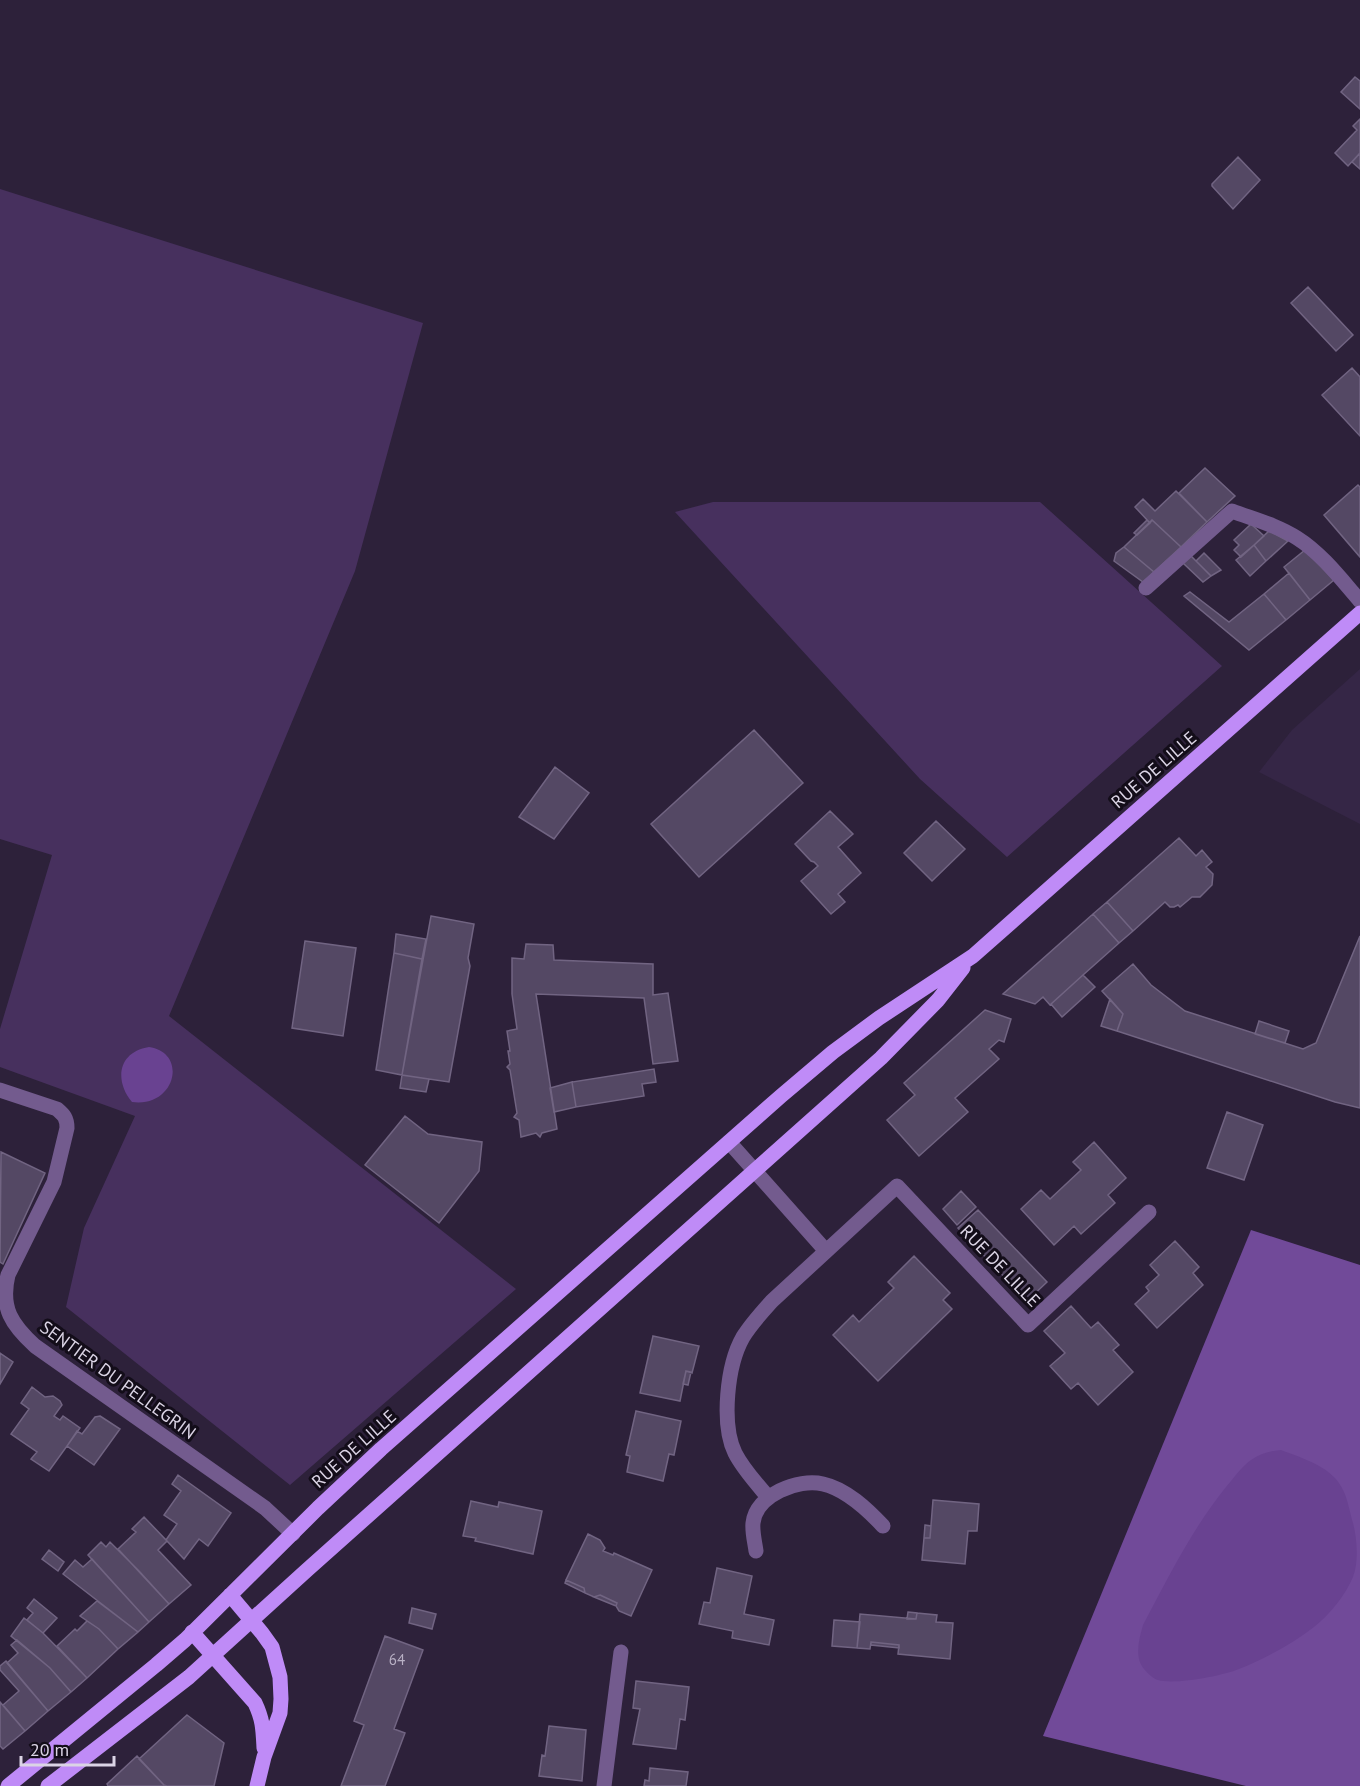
<svg xmlns="http://www.w3.org/2000/svg" width="1360" height="1786" font-family="'PT Sans',sans-serif">
	<style>
		.built { fill: #352646 }
		.green { fill: #47305e }
		.forest { fill: #714a99 }
		.water { fill: #694291 }
		.building { fill: #544864; stroke: #716482; stroke-width: 1.5 }
		.lines { fill: none; stroke-linecap: round; stroke-linejoin: round }
		.minor { stroke: #735b8e; stroke-width: 15 }
		.major { stroke: #bf8bf7; stroke-width: 15 }
		.labels { text-anchor: middle; stroke-width: 6; stroke-linejoin: round; paint-order: stroke }
		.number-label { font-size: 15px; fill: #b9b1c5 }
		.street-label { font-size: 18px; fill: #dbd4e5; stroke: #130d19 }
	</style>
	<rect width="100%" height="100%" fill="#2d213a"/>
	<path class="built" d="M1360,669V824L1259,772L1292,730Z"/>
	<path class="green" d="M0,189L423,323L355,571L169,1016L516,1289L290,1485L66,1307L84,1228L135,1116L0,1067V1029L52,855L0,839Z
		M713,502H1040L1222,666L1007,857L920,779L675,512Z"/>
	<path class="forest" d="M1251,1230L1360,1265V1786H1246L1043,1736Z"/>
	<path class="water" d="M149,1047C189,1053 175,1108 132,1102C114,1080 118,1052 149,1047Z
		M1281,1450C1304,1459 1334,1467 1344,1492C1348,1501 1350,1513 1353,1523C1357,1538 1359,1562 1353,1577C1345,1596 1330,1614 1314,1627C1292,1644 1264,1659 1239,1669C1222,1676 1174,1685 1158,1680C1154,1679 1147,1673 1144,1669C1134,1657 1139,1639 1143,1625C1168,1578 1192,1529 1226,1487C1234,1478 1241,1467 1251,1460C1261,1453 1270,1451 1281,1450Z"/>
	<path class="building" d="M1355,77L1360,81V109L1341,92Z
		M1360,119V153L1348,166L1335,153L1357,130L1353,126Z
		M1360,153V169L1352,162Z
		M1238,157L1260,180L1233,209L1212,186V184Z
		M1308,287L1353,335L1336,351L1291,303Z
		M1352,368L1360,377V436L1322,395Z
		M1205,468L1235,496L1207,522L1179,493Z
		M1358,485L1360,487V557L1324,515Z
		M1176,491L1207,522L1181,547L1152,520L1150,523L1135,507L1143,499L1155,511Z
		M1147,520L1150,523L1137,535L1134,533Z
		M1152,520L1181,547L1154,572L1124,547Z
		M1251,524L1264,536L1241,557L1234,550L1239,545L1234,540Z
		M1269,531L1288,541L1266,561L1254,545Z
		M1254,545L1266,561L1250,576L1236,560Z
		M1124,547L1154,572L1143,582L1114,561L1116,553Z
		M1305,550L1334,580L1310,600L1284,567Z
		M1204,553L1221,570L1211,576L1196,561Z
		M1191,556L1211,576L1203,582L1183,563Z
		M1289,573L1310,600L1286,620L1264,594Z
		M1190,592L1229,622L1264,594L1286,620L1249,650L1184,596Z
		M754,730L803,783L699,877L651,824Z
		M555,767L589,793L554,839L519,817Z
		M830,811L853,834L838,847L861,873L838,894L845,902L831,914L801,881L818,866L814,862L811,861L795,844Z
		M936,821L965,849L932,881L904,853Z
		M1179,838L1196,856L1202,850L1212,862L1206,867L1213,874L1212,885L1200,897H1192L1180,907L1178,905L1174,907H1170L1165,902L1133,931L1107,902Z
		M1107,902L1133,931L1119,943L1093,914Z
		M1093,914L1119,943L1083,975L1050,1005L1043,997L1035,1004L1003,994Z
		M431,916L474,924L468,958L470,966L449,1082L402,1075Z
		M396,934L426,939L422,959L394,953Z
		M1360,936V1108L1335,1102L1117,1031L1123,1014L1102,991L1133,964L1151,985L1185,1011L1303,1049L1316,1043Z
		M305,941L356,948L343,1036L292,1028Z
		M526,944L553,945L554,960L653,964V995L668,993L678,1061L653,1064L644,998L536,994L557,1129L542,1133L540,1137L536,1133L521,1137L519,1120L514,1117L517,1113L510,1070L507,1067L510,1064L508,1051H510L507,1031L517,1029L512,994V958L524,959Z
		M394,953L422,959L402,1075L376,1070Z
		M1083,975L1095,987L1062,1017L1051,1004Z
		M1110,999L1123,1014L1117,1031L1101,1026Z
		M985,1010L1011,1019L1004,1042L999,1040L989,1049L999,1059L955,1098L968,1112L919,1156L887,1120L915,1095L904,1083Z
		M1259,1021L1289,1031L1285,1043L1255,1034Z
		M654,1069L656,1082L642,1084L644,1096L576,1107L572,1082Z
		M402,1075L429,1079L426,1092L400,1088Z
		M572,1082L576,1107L554,1112L550,1088Z
		M1227,1112L1263,1125L1244,1180L1207,1168Z
		M405,1116L428,1134L482,1142L479,1171L439,1223L365,1165Z
		M1094,1142L1126,1178L1108,1195L1115,1203L1081,1234L1074,1226L1054,1245L1021,1209L1041,1190L1050,1199L1081,1170L1073,1162Z
		M1,1152L45,1173L3,1264L0,1262Z
		M961,1191L976,1207L957,1225L943,1209Z
		M978,1210L1047,1282L1027,1301L958,1228Z
		M1175,1241L1199,1267L1193,1273L1203,1285L1157,1328L1135,1304L1149,1291L1146,1287L1159,1275L1150,1265Z
		M914,1256L950,1293L943,1300L952,1309L878,1381L833,1335L853,1315L859,1322L894,1288L888,1282Z
		M1071,1306L1091,1328L1098,1322L1119,1345L1113,1350L1133,1372L1098,1405L1078,1383L1071,1389L1050,1366L1065,1353L1044,1331Z
		M653,1336L699,1346L692,1373L686,1371L680,1401L640,1393Z
		M0,1353L13,1362L0,1384Z
		M686,1371L691,1372L688,1385L683,1384Z
		M32,1387L45,1397L53,1396L60,1401L62,1405L54,1416L60,1420L63,1416L80,1428L49,1471L31,1459L37,1452L11,1434L29,1409L21,1403Z
		M636,1411L681,1421L674,1455L669,1454L663,1481L627,1472L630,1456L626,1455Z
		M100,1416L120,1429L94,1465L67,1446L77,1431L82,1434L95,1417Z
		M178,1475L231,1513L208,1546L199,1539L184,1559L166,1540L177,1524L164,1515L181,1491L172,1484Z
		M933,1500L979,1504L977,1531H968L965,1564L922,1560L924,1538H930Z
		M471,1501L498,1507L499,1502L542,1511L533,1554L475,1541L476,1538L463,1536Z
		M144,1517L167,1541L158,1550L191,1585L169,1604L118,1549L136,1532L132,1529Z
		M925,1525L931,1526L930,1538H924Z
		M588,1534L600,1540L605,1548L603,1551L613,1555L614,1553L652,1570L631,1616L619,1611L616,1606L617,1603L600,1595L594,1597L585,1593L584,1588L566,1580Z
		M101,1542L106,1547L110,1542L139,1571L169,1604L149,1622L88,1555Z
		M49,1550L64,1562L58,1571L42,1559Z
		M92,1559L149,1622L138,1632L63,1574L75,1560L83,1567Z
		M717,1568L752,1576L744,1614L774,1620L769,1645L732,1638L733,1631L699,1624L704,1602L710,1603Z
		M566,1580L584,1588L585,1593L565,1583Z
		M600,1595L617,1603L616,1606L594,1597Z
		M34,1599L57,1618L43,1633L27,1620L33,1613L27,1608Z
		M97,1601L138,1632L118,1649L99,1629L80,1616Z
		M412,1608L436,1614L432,1629L409,1623Z
		M908,1612L917,1613L916,1619H907Z
		M917,1613L937,1615L936,1622L953,1623L950,1659L898,1654L899,1645L871,1642L870,1649L857,1648L860,1614L916,1619Z
		M24,1618L43,1633L87,1678L71,1692L50,1668L11,1636Z
		M834,1620L860,1622L857,1648L832,1646Z
		M87,1621L99,1629L118,1649L87,1678L57,1646L75,1629L77,1631Z
		M385,1636L423,1650L394,1729L405,1733L385,1786H341L364,1725L354,1721Z
		M17,1640L50,1668L71,1692L48,1711L7,1663L18,1653L11,1645Z
		M871,1642L899,1645V1648L871,1645Z
		M6,1661L48,1711L25,1731L3,1705L19,1691L0,1670V1666Z
		M636,1681L689,1687L685,1720L680,1719L676,1749L633,1744L640,1709L633,1708Z
		M0,1702L25,1731L3,1749L0,1746Z
		M187,1715L224,1743L214,1786H167L164,1785L139,1759Z
		M549,1726L586,1730L582,1781L539,1776L542,1755L545,1756Z
		M137,1756L164,1785L167,1786H108L107,1784Z
		M650,1768L688,1772L686,1786H644L645,1780L649,1781Z"/>
	<g class="lines">
		<path class="minor" d="M1146,588L1232,511C1253,519 1277,525 1297,538C1321,553 1341,579 1360,601
			M0,1090L57,1109C64,1115 67,1118 67,1128L54,1182L8,1275C0,1308 12,1325 35,1346L265,1508L293,1534
			M729,1142L826,1251
			M768,1497C757,1484 743,1469 735,1453C721,1424 727,1365 743,1337C751,1324 762,1312 772,1301L897,1186L1028,1325L1149,1212
			M756,1551C755,1543 752,1532 753,1523C756,1495 798,1478 823,1484C846,1489 867,1509 883,1526
			M604,1786L621,1652"/>
		<path class="major" d="M230,1595L262,1633L272,1647L280,1677L281,1699L280,1713L264,1757L257,1786
			M192,1632L255,1703C263,1720 263,1729 264,1748
			M8,1786L156,1665L185,1640L318,1508L381,1449L781,1096L833,1052L879,1018L973,956L1360,613
			M48,1786L189,1677L307,1570L881,1058L938,1000L963,968"/>
	</g>
	<g class="labels">
		<g class="number-label">
			<text x="397" y="1665">64</text>
		</g>
		<g class="street-label">
			<text transform="translate(1154 770) rotate(-41)" y="6">RUE DE LILLE</text>
			<text transform="translate(1000 1266) rotate(46)" y="6">RUE DE LILLE</text>
			<text transform="translate(118 1380) rotate(36)" y="6">SENTIER DU PELLEGRIN</text>
			<text transform="translate(354 1449) rotate(-42)" y="6">RUE DE LILLE</text>
		</g>
	</g>
	<path d="M21 1756v9h93v-9" fill="none" stroke="#dbd4e5" stroke-width="3"/>
	<text x="30" y="1756" font-size="18" fill="#dbd4e5" stroke="#130d19" stroke-width="4.5" paint-order="stroke">20 m</text>
</svg>
